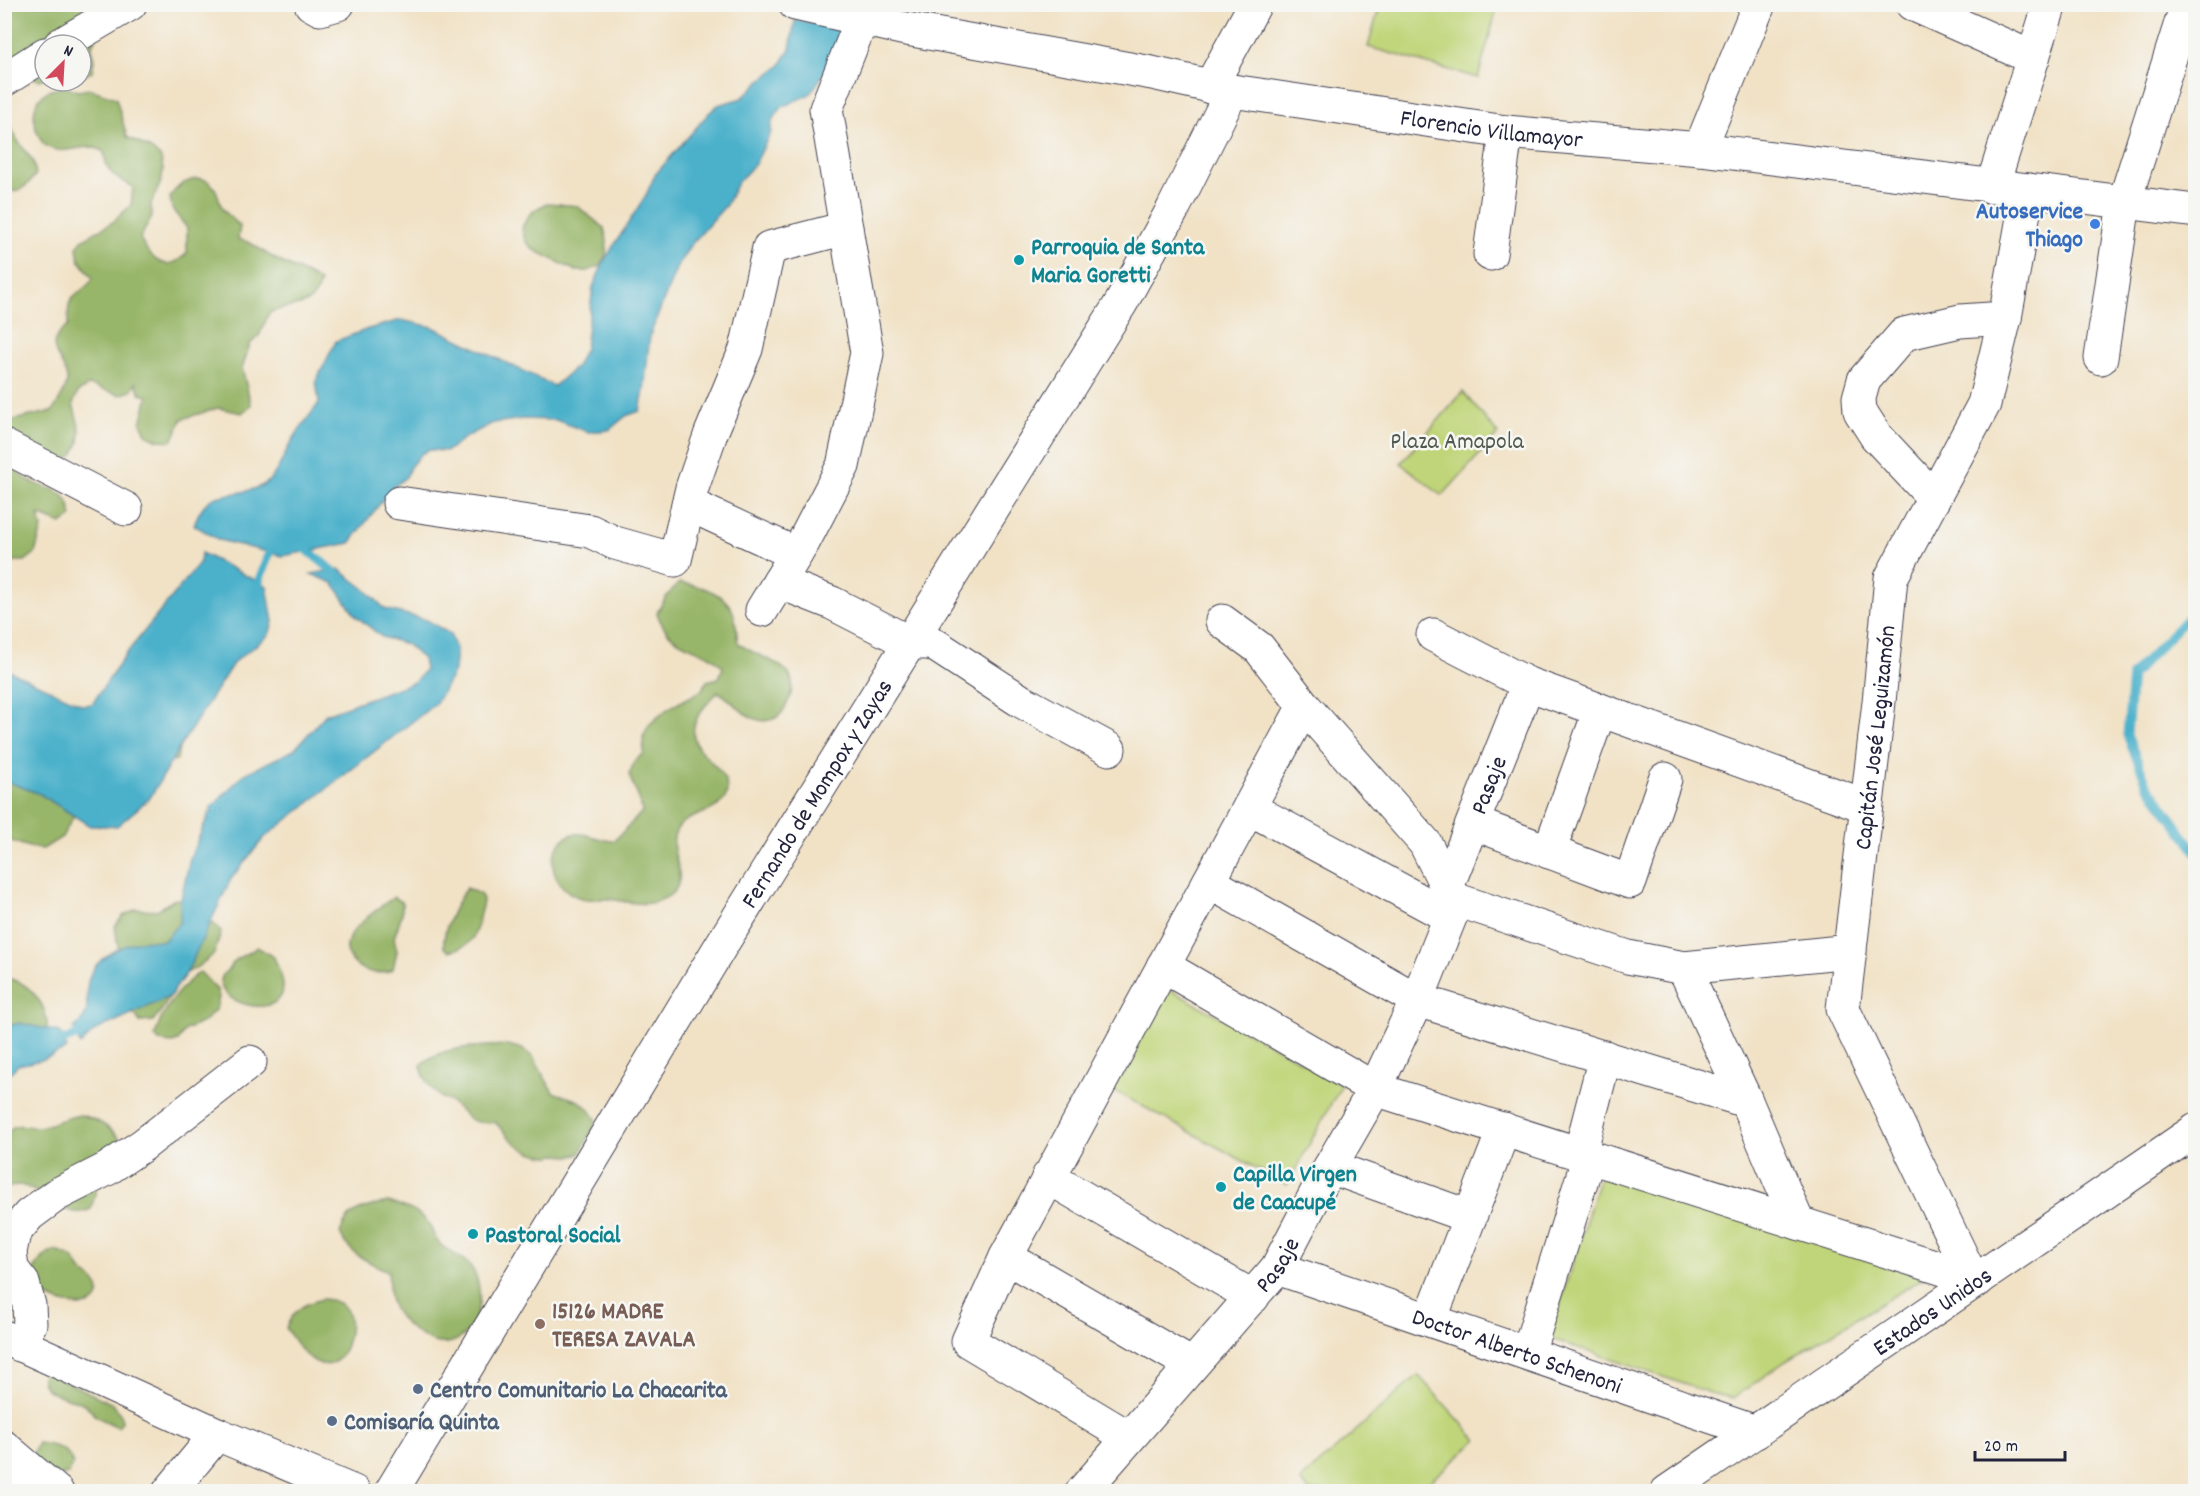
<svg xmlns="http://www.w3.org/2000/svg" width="2200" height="1496" font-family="Dekko,sans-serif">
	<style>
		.green { fill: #c0d579; stroke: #717c5a; stroke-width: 1.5 }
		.forest { fill: #98b669; stroke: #5d6c52; stroke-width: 1.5 }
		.water { fill: #4cb1cb; stroke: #376a83; stroke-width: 1.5 }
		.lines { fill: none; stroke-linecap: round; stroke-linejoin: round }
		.stream { stroke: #4cb1cb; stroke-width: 9 }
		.minor-casing { stroke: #413f50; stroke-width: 35 }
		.major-casing { stroke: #413f50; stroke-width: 35 }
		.minor { stroke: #fff; stroke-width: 33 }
		.major { stroke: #fff; stroke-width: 33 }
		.shop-dot { fill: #3f7fe0; stroke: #f6f6f2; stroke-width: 2 }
		.culture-dot { fill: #0f9aa8; stroke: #f6f6f2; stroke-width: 2 }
		.education-dot { fill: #8d6e63; stroke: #f6f6f2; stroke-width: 2 }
		.service-dot { fill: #5c6f8a; stroke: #f6f6f2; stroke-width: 2 }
		.labels { text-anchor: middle; stroke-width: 5; stroke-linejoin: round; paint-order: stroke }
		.street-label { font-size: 24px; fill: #22223b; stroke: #f6f6f2 }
		.shop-label { font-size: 24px; font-weight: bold; fill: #366cbe; stroke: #f6f6f2; text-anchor: end }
		.culture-label { font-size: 24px; font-weight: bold; fill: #0d838f; stroke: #f6f6f2; text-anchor: start }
		.park-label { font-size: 24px; fill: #51584e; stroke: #f6f6f2 }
		.education-label { font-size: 24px; font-weight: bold; fill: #785e54; stroke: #f6f6f2; text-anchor: start }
		.service-label { font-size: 24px; font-weight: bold; fill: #4e5e75; stroke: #f6f6f2; text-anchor: start }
	</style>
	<rect width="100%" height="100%" fill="#f6f6f2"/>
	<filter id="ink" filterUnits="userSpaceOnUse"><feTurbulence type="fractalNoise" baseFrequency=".0167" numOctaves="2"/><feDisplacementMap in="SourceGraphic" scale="12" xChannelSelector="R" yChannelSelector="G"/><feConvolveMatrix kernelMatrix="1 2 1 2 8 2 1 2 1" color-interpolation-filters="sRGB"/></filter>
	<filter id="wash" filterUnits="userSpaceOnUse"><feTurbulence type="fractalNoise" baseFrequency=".008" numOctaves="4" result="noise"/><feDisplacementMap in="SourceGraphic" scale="24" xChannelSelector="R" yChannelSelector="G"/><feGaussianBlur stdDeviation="1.35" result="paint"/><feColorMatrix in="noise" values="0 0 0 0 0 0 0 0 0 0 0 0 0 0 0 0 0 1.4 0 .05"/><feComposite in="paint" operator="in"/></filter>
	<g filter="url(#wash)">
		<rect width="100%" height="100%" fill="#f1e2c6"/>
		<path class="green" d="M1380,5H1498L1478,78L1368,47Z
			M1463,392L1498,434L1442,496L1401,463Z
			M1165,987L1342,1084L1287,1185L1109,1088Z
			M1603,1167L1925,1277L1786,1361L1733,1398L1710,1393L1549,1338Z
			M1418,1375L1477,1440L1419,1491H1310L1300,1481Z"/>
		<path class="forest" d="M5,5H94C107,22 99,30 91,48L94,60L92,72L81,77V45H45V78L39,80L27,76L5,78Z
			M65,87L78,91L90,89L116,98L127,137L151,149L161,158L163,170L161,182L151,204L152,217L140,238C151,260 166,275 187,253V228L172,209L170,197C178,183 201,170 214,187C219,194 219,203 223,209C227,215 235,221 240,226L238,239C253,242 260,250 272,257C288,267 305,271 320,282C313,313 292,302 269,313L259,336L250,344L242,368L251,405L242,413L218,408L182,419L172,441L158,440L146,434L141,423L148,396L140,394L136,382L131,391L120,395L89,385L78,392L73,404L80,430L79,443L73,455L62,463L5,457L4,422L53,411C58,401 66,392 67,381C68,361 37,347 68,326C69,320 67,308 70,302C76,292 86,291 93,278L79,260L77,247L82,240L113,222L131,205L133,187C115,177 106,174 104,152C100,150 95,147 91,147C75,147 60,156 45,145C41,142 38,134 36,129C30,103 39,90 65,87Z
			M4,113L18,141L33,161L36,174C27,187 20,192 5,192Z
			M549,203L577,206L604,228L607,241L606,254L600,266L588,271H576L532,249L525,240L522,228C528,214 534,208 549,203Z
			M5,462C13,467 20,475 28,480C50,493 67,484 72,517L61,524L39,515L42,528L35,553L25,561H11L5,566Z
			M680,583C697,585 719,591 729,605C737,615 736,631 738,643C767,664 812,665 783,711C778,719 768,722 759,720C741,716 733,699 718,692C702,708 683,728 700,750C706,757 713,763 719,770C724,778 727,781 727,791C725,815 686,811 676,831C665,851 693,878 670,895C651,909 630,902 609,899C601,898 593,900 586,899C564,896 547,874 555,852C559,843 564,836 574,834C586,832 600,841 614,841L642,812C641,798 633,787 629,774L635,761L644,753L643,737L649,725L667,709L701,691L707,681L719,678L723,667C700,642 670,652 657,613C663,600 669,591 680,583Z
			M5,738L180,743L177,760L124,773L75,814L62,837L43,849L29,847L5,839Z
			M466,888L480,894L483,899C483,906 480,911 479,918C475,939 470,947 449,951L444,947C442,929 456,904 466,888Z
			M394,897L402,902V914L394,938L397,951L393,969C373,981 338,963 349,938C354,926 382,905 394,897Z
			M175,899C191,900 211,919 221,932L214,954L199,966L183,975L158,1016L153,1021L140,1022L136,1016L109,997L119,952L115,926L123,916L136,909L157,910Z
			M257,947L274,957C277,966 284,978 283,988C282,1021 212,1004 222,977C225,970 223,975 228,970C231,966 233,962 237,959C243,954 251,953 257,947Z
			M200,972L217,990L219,997L216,1009L203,1022L185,1030L178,1041L172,1043L159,1041L155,1036C162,1010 179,987 200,972Z
			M4,978C29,980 49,1006 47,1030L4,1062Z
			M508,1045L522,1049L533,1057L553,1092L579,1101L590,1110L597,1121L580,1154C571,1157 567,1156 557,1155C550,1155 554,1157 547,1156C524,1155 508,1137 495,1122C470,1125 469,1118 453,1104C450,1100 444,1100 441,1097C430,1089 423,1078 421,1065C441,1045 481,1047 508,1045Z
			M81,1115C98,1120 116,1129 124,1146L98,1183L91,1209C64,1223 40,1187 19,1185C15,1185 8,1188 5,1189C5,1174 0,1132 15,1126C23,1124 32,1128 39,1127C53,1124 66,1117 81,1115Z
			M388,1202C402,1206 419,1211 428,1223C433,1229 433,1237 439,1243C446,1252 462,1255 471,1267C490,1293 476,1348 438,1343C429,1342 422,1336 414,1331C406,1325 397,1316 393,1307C387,1296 390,1283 388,1271C368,1262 349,1254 340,1234C347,1208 366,1208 388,1202Z
			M56,1251C75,1258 70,1254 81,1270C86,1276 94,1279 98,1287C99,1290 99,1292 98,1296C91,1317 50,1299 38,1293L31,1276C36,1265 44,1253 56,1251Z
			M323,1299C331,1300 338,1301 344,1307C356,1319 347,1359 331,1364C311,1369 294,1341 286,1328C293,1310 304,1303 323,1299Z
			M44,1371L113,1404L121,1415L122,1422L118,1427C111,1423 103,1421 96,1416C91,1412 88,1406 82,1403C68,1396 34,1395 44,1371Z
			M38,1443C53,1445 67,1447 73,1463L68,1474L61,1476L28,1462Z"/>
		<path class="water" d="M795,20L854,30L810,94L782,107L772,121L771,132L755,164L737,183L726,205L689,247L676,269L650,335L644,391L640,411L626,416L609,430L588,432L556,420L523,419L493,423L466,437L447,451L428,450L421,454L410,467L406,477L391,489L350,543L283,556L219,540L194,525C207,484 230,501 261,486C277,479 283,455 292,441C300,428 310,415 319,403L316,381L336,341L368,329L401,320L433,327L554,386L576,367L585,348L593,287L604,261L646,195L655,175L708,114L718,105L742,98L762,79L780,66L790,49Z
			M201,553L267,586L273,622L269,635L234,662L179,748L150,798L117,826H90L40,794L5,781V669L83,705L92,704L126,654L200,562Z
			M339,569L365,589L385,609L427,620L450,634L456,649L454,671L436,703L264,838L231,879L187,972L169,997L96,1030L80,1045L74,1028C95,1011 83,1004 88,982C92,960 119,946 140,941C148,940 157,941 164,941L180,922V903L190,858L212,807L244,774L294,750L326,714L414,682L425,670L423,659L406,644L382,637L356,616L333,583L311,574Z
			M19,1023L60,1032L67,1049L42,1060L18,1065L5,1078V1027Z"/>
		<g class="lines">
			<path class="stream" d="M300,544L340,577
				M255,592L273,543
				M2196,609L2132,675L2127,735L2147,784L2196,852
				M55,1044L80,1034L84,1028"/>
		</g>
	</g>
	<g filter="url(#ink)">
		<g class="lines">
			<defs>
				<g id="minor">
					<path d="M311,4L320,9L338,4"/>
					<path id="s1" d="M795,4L901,28L1152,73L1232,91L1506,132L1700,149L2196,211"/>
					<path d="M1912,4L2033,58"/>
					<path d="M60,45L130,4"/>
					<path d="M4,80L45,54"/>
					<path d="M1210,87L1255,4"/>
					<path d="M1700,149L1759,4"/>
					<path d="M1992,187L2050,4"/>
					<path d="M1490,254L1506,132"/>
					<path d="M2101,358L2124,203L2187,4"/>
					<path d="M4,446L126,509"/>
					<path d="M1934,498L1876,436L1860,411L1859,398L1864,380L1904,334L1960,321L2005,318"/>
					<path d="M399,503L590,531L615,543L675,560L692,488L711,433L746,349L769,248L846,228"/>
					<path d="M688,504L796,554"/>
					<path d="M779,582L832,603L910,643H932L1021,701L1109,749"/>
					<path d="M762,610L804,541L843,466L867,353L826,109L862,19"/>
					<path d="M1222,621L1259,648L1304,706L1425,843L1447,887L1457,900L1628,957L1684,968L1850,951"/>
					<path d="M1433,635L1528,684L1866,806"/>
					<path d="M1249,808L1450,917"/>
					<path d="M1473,823L1630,882L1665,779"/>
					<path d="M1549,852L1600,710"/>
					<path d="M1209,882L1417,1000L1746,1101"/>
					<path id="s2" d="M1447,887L1528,684"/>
					<path d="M1163,966L1375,1089L1972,1278"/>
					<path d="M1684,968L1746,1101L1798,1223"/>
					<path d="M1580,1154L1605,1057"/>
					<path d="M1330,1167L1470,1217"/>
					<path d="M1048,1177L1253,1297"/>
					<path d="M1006,1257L1192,1365"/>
					<path id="s3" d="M1277,1268L1756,1432"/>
					<path id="s4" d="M1978,1280L1972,1278L1843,1009L1879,702L1891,578L1984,404L2005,318L2028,190"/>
					<path d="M1430,1320L1504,1129"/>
					<path d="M4,1337L217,1434L354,1492"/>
					<path d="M20,1345L30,1324L29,1305L23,1283L12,1269L10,1252L14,1233L29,1215L56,1195L107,1169L143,1145L250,1062"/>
					<path d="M1528,1353L1589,1156"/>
					<path d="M1128,1437L968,1341L1006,1257L1304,706"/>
					<path d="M4,1470L31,1492"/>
					<path d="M169,1492L217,1434"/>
					<path id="s5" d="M391,1492L722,944L1121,303L1173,209L1232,91"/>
					<path id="s6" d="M1082,1492L1277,1268L1330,1167L1375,1089L1417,1000L1457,900"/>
					<path id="s7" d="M1667,1492L2196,1130"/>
				</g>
				<path id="major" d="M4,1447L57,1492"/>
			</defs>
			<use href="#minor" class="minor-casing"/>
			<use href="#major" class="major-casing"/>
			<use href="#minor" class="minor"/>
			<use href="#major" class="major"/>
		</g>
	</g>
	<circle class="shop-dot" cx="2095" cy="224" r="6"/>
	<g class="culture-dot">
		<circle cx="1019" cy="260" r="6"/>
		<circle cx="1221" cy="1187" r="6"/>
		<circle cx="473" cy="1234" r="6"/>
	</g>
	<circle class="education-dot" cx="540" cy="1324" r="6"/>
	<g class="service-dot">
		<circle cx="418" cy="1389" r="6"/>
		<circle cx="332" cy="1421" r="6"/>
	</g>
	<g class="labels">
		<g class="street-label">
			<text dy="8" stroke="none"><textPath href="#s1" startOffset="708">Florencio Villamayor</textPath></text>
			<text dy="8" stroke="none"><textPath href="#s4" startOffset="578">Capitán José Leguizamón</textPath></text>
			<text dy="8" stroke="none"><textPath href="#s2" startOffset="110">Pasaje</textPath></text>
			<text dy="8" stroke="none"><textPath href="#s5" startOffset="818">Fernando de Mompox y Zayas</textPath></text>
			<text dy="8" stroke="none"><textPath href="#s6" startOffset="300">Pasaje</textPath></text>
			<text dy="8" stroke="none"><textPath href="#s7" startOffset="321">Estados Unidos</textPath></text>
			<text dy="8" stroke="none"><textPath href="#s3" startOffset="254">Doctor Alberto Schenoni</textPath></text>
		</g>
		<g class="shop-label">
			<text x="2083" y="218">Autoservice<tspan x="2083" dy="28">Thiago</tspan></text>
		</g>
		<g class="culture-label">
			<text x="1031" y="254">Parroquia de Santa<tspan x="1031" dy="28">Maria Goretti</tspan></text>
			<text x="1233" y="1181">Capilla Virgen<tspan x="1233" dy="28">de Caacupé</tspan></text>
			<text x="485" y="1242">Pastoral Social</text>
		</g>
		<g class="park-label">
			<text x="1457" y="448">Plaza Amapola</text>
		</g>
		<g class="education-label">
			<text x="552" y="1318">15126 MADRE<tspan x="552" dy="28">TERESA ZAVALA</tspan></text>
		</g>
		<g class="service-label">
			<text x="430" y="1397">Centro Comunitario La Chacarita</text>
			<text x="344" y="1429">Comisaría Quinta</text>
		</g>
	</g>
	<rect width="2200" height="1496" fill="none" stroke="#f6f6f2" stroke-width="24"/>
	<g transform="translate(63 63) rotate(24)"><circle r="28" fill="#f6f6f2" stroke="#a1a1a9" stroke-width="1.5"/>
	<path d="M0-4.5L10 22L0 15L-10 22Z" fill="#d1495b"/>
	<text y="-9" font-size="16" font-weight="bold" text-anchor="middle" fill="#22223b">N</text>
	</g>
	<path d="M1975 1451v9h90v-9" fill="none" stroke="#22223b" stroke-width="3"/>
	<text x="1984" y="1451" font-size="18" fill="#22223b" stroke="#f6f6f2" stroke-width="4.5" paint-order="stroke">20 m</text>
</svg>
